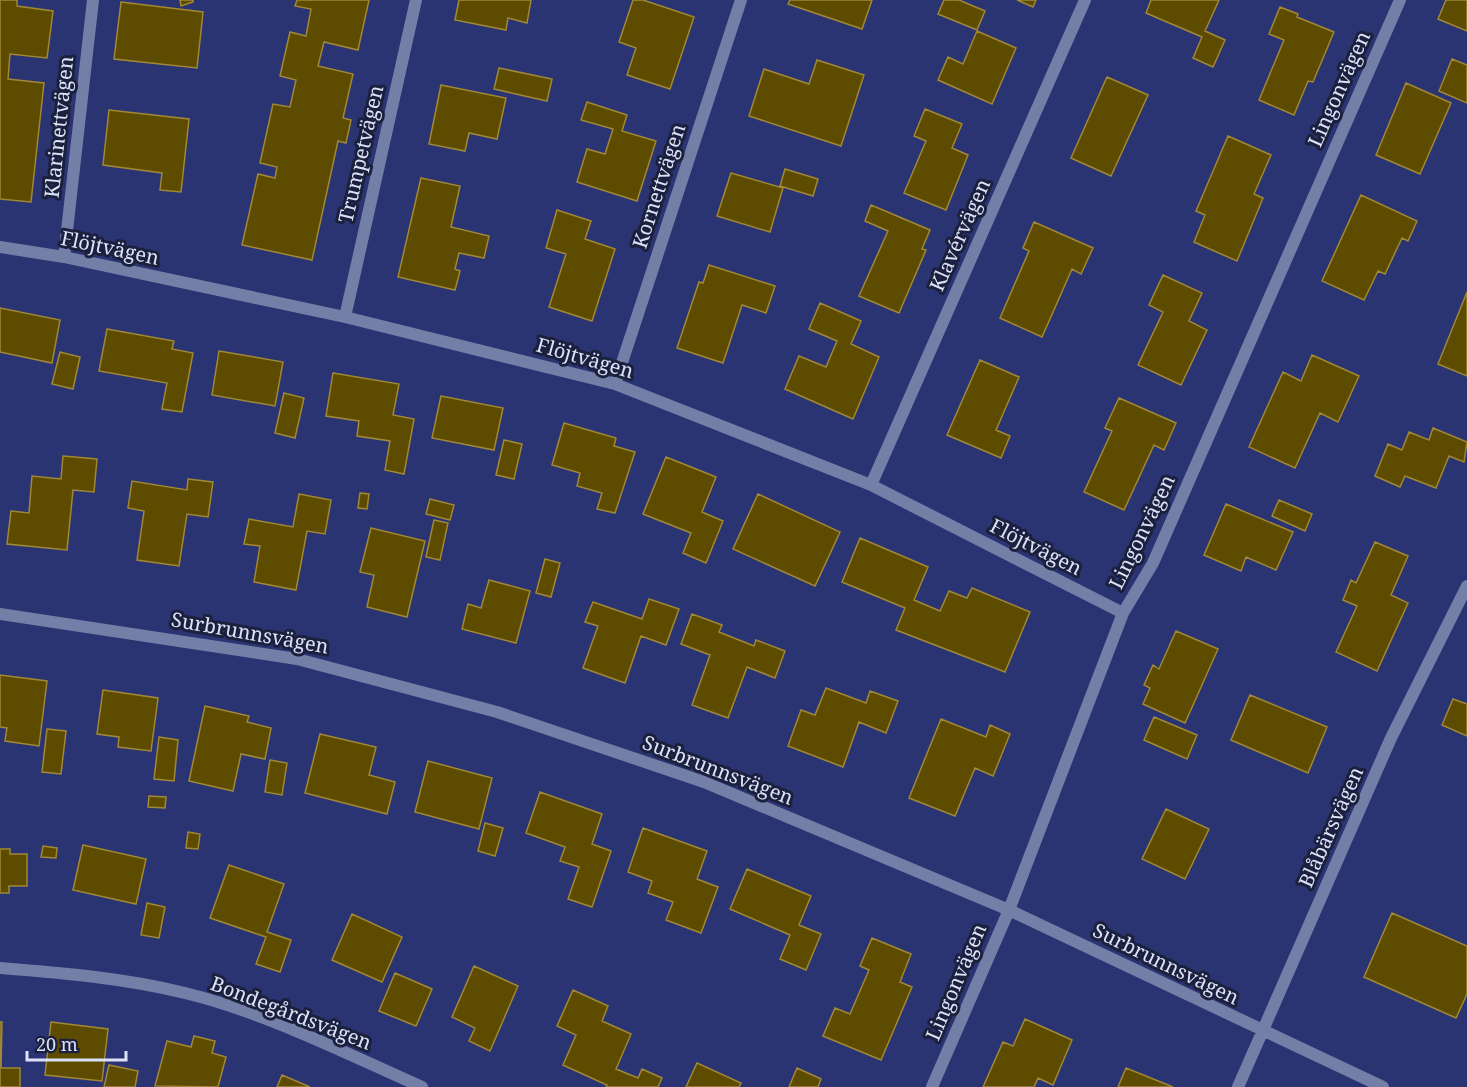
<svg xmlns="http://www.w3.org/2000/svg" width="1467" height="1087" font-family="'Noto Serif',serif">
	<style>
		.building { fill: #5d4b00; stroke: #a08834; stroke-width: 1.5 }
		.lines { fill: none; stroke-linecap: round; stroke-linejoin: round }
		.minor { stroke: #747fa8; stroke-width: 12 }
		.labels { text-anchor: middle; stroke-width: 6; stroke-linejoin: round; paint-order: stroke }
		.street-label { font-size: 20px; fill: #dbe2f9; stroke: #1b203c }
	</style>
	<rect width="100%" height="100%" fill="#2b3472"/>
	<path class="building" d="M0,0H17V6L53,11L47,58L10,54L8,79L44,83L31,202L0,199Z
		M180,0H193V2L181,6Z
		M297,0H369L358,50L324,42L318,66L353,74L343,118L351,120L346,143L338,141L312,260L242,245L258,174L275,178L277,167L260,163L273,104L290,107L296,80L280,76L290,32L306,36L311,9L295,6Z
		M459,0H531L527,23L508,18L506,30L455,20Z
		M633,0H643L694,17L670,89L627,75L636,48L619,42Z
		M790,0H872L862,29L788,4Z
		M944,0H959L985,11L977,30L938,14Z
		M1017,0H1036L1033,7Z
		M1151,0H1219L1205,31L1225,40L1213,67L1193,58L1202,37L1146,13Z
		M1446,0H1467V31L1438,19Z
		M121,2L203,12L197,68L114,59Z
		M1280,7L1298,14L1297,17L1334,32L1313,82L1308,81L1294,115L1259,100L1284,40L1269,34Z
		M977,31L1016,48L992,104L938,80L948,57L963,64Z
		M1452,59L1467,65V103L1439,91Z
		M817,60L864,75L841,146L749,116L764,69L809,84Z
		M499,68L552,79L547,101L494,89Z
		M1107,77L1148,95L1111,176L1071,158Z
		M1406,83L1451,103L1420,174L1376,155Z
		M441,85L506,98L497,139L469,133L465,151L429,144Z
		M587,102L627,115L622,131L656,141L637,201L577,182L587,149L605,154L613,129L581,120Z
		M925,109L962,124L952,148L968,155L946,210L904,193L926,141L914,136Z
		M109,110L189,119L181,192L160,190L162,173L103,165Z
		M1228,136L1271,155L1254,194L1263,198L1237,261L1194,242L1205,215L1196,211Z
		M785,169L818,179L813,196L780,186Z
		M731,173L783,188L770,232L717,216Z
		M421,178L460,186L451,227L489,236L484,258L459,253L455,269L460,271L455,290L398,277Z
		M1361,195L1417,221L1408,241L1402,238L1385,274L1378,271L1364,300L1322,281Z
		M871,205L930,230L922,249L926,250L899,313L859,296L888,231L865,221Z
		M557,210L591,221L585,239L615,249L592,321L549,307L566,254L546,248Z
		M1034,222L1093,248L1081,274L1072,269L1042,337L1000,318L1029,251L1023,248Z
		M709,265L775,286L766,313L742,305L723,363L677,348L699,282L703,283Z
		M1163,275L1202,293L1189,321L1207,330L1181,385L1138,365L1163,312L1149,305Z
		M1467,292V376L1438,364Z
		M820,303L861,321L851,344L879,357L853,419L785,389L799,356L826,367L837,341L809,329Z
		M0,308L60,320L52,363L0,352Z
		M107,329L174,341L172,349L193,353L182,412L162,409L167,383L99,371Z
		M219,351L283,362L275,406L212,395Z
		M60,352L80,357L73,389L52,384Z
		M1312,355L1359,376L1338,422L1320,413L1295,468L1249,447L1283,372L1301,381Z
		M980,360L1019,377L996,430L1010,436L1001,458L947,435Z
		M333,373L399,384L393,415L414,419L404,474L385,470L390,441L357,436L359,421L326,416Z
		M284,393L304,398L295,438L275,433Z
		M441,396L503,408L494,450L432,438Z
		M1119,398L1176,423L1164,450L1154,445L1124,510L1084,492L1112,431L1105,428Z
		M564,423L616,438L614,446L635,452L615,513L597,509L602,493L577,486L580,473L552,465Z
		M1433,428L1467,442L1464,462L1449,456L1436,488L1405,476L1400,487L1375,476L1388,444L1402,450L1409,432L1429,440Z
		M504,440L522,444L514,479L496,475Z
		M63,456L97,459L94,492L73,490L67,550L7,544L11,511L29,513L32,476L61,479Z
		M666,457L716,477L702,512L723,521L706,563L683,553L691,533L643,514Z
		M188,479L213,482L208,517L187,514L179,566L137,560L144,511L128,508L132,481L187,490Z
		M360,493L369,494L367,509L358,508Z
		M299,494L331,500L325,534L307,531L296,590L254,582L260,546L244,544L249,519L293,527Z
		M758,494L840,532L815,586L733,549Z
		M430,499L454,505L450,520L426,514Z
		M1279,500L1312,514L1305,531L1272,516Z
		M1226,504L1293,532L1276,570L1246,557L1241,571L1204,555Z
		M434,520L448,523L440,560L426,557Z
		M371,528L425,541L407,617L367,607L374,575L360,572Z
		M860,538L928,567L914,600L940,611L949,591L967,598L972,588L1030,612L1005,672L896,630L905,608L842,582Z
		M1375,542L1408,556L1391,595L1408,603L1377,671L1336,652L1357,606L1343,600L1351,580L1356,583Z
		M545,559L560,563L551,597L536,593Z
		M489,580L530,591L516,643L462,629L468,604L481,608Z
		M649,599L679,609L666,645L641,636L625,683L583,668L598,626L585,622L593,602L642,619Z
		M692,614L722,625L719,632L754,646L756,640L785,651L775,678L747,667L728,718L692,705L710,655L681,644Z
		M1176,631L1218,649L1185,723L1143,704L1150,688L1144,685L1153,665L1159,669Z
		M0,675L47,681L39,746L5,741L7,728L0,727Z
		M826,688L866,703L870,691L898,701L886,733L859,722L843,767L788,746L801,710L815,715Z
		M103,690L158,698L151,751L118,747L119,737L97,734Z
		M1250,695L1327,727L1308,773L1231,740Z
		M1453,699L1467,704V736L1442,725Z
		M205,706L249,716L247,722L271,728L265,759L241,754L233,791L189,781Z
		M1154,717L1197,735L1187,759L1144,740Z
		M941,719L986,737L990,725L1010,734L993,776L975,768L955,816L909,798Z
		M47,729L66,731L61,774L42,772Z
		M320,734L376,747L369,775L395,782L387,814L305,793Z
		M159,737L178,740L174,781L154,779Z
		M270,760L287,763L282,795L265,792Z
		M428,761L492,778L479,829L415,812Z
		M540,792L602,814L592,844L611,851L592,907L568,899L579,867L560,861L565,847L526,833Z
		M149,796L166,797L165,808L148,807Z
		M1166,809L1209,829L1185,879L1142,859Z
		M485,823L503,828L495,856L478,851Z
		M643,828L707,851L697,879L718,887L701,933L666,920L673,902L648,893L652,881L628,872Z
		M188,832L200,834L198,849L186,848Z
		M83,845L146,859L136,904L73,890Z
		M43,846L57,848L56,858L41,857Z
		M0,849H10V854H27V886H9V893H0Z
		M229,865L284,884L267,932L291,940L280,972L256,964L266,937L210,918Z
		M747,869L811,896L799,925L821,934L806,970L780,959L790,935L730,909Z
		M147,903L165,907L159,938L141,935Z
		M1392,913L1467,946V994L1456,1018L1364,977Z
		M352,914L402,937L382,982L332,960Z
		M872,938L911,954L900,982L912,987L881,1060L823,1036L835,1008L850,1014L869,970L860,966Z
		M474,966L518,986L490,1051L469,1041L475,1028L452,1017Z
		M395,973L432,989L416,1026L379,1011Z
		M573,990L608,1006L602,1021L631,1034L616,1069L638,1078L642,1069L662,1078L658,1087H606L607,1085L563,1065L576,1035L557,1026Z
		M1025,1019L1072,1040L1053,1085L1038,1078L1034,1087H983L1003,1042L1013,1046Z
		M0,1022H2L1,1068H20V1087H0Z
		M51,1022L108,1029L102,1081L45,1075Z
		M194,1036L215,1041L212,1053L226,1057L218,1087L155,1086L167,1041L191,1047Z
		M697,1063L741,1083L739,1087H686Z
		M109,1065L138,1071L135,1087H104Z
		M797,1068L821,1079L818,1087H789Z
		M1126,1068L1173,1087H1118Z
		M282,1075L310,1087H277Z"/>
	<g class="lines">
		<path class="minor" d="M0,247L64,257L345,317L615,384L871,485L1123,613
			M64,257L93,0
			M345,317L416,0
			M615,384L741,0
			M871,485L1085,0
			M0,614L297,659L497,712L704,782L1009,910L1383,1087
			M0,968C63,973 124,978 185,993C267,1013 345,1053 422,1087
			M932,1087L1009,910L1123,613L1153,563L1400,0
			M1238,1087L1391,738L1467,586"/>
	</g>
	<g class="labels">
		<g class="street-label">
			<text transform="translate(1339 89) rotate(-66)" y="7">Lingonvägen</text>
			<text transform="translate(59 127) rotate(-84)" y="7">Klarinettvägen</text>
			<text transform="translate(361 154) rotate(-77)" y="7">Trumpetvägen</text>
			<text transform="translate(659 186) rotate(-72)" y="7">Kornettvägen</text>
			<text transform="translate(960 235) rotate(-66)" y="7">Klavérvägen</text>
			<text transform="translate(110 248) rotate(12)" y="7">Flöjtvägen</text>
			<text transform="translate(585 358) rotate(16)" y="7">Flöjtvägen</text>
			<text transform="translate(1142 532) rotate(-64)" y="7">Lingonvägen</text>
			<text transform="translate(1036 547) rotate(27)" y="7">Flöjtvägen</text>
			<text transform="translate(250 633) rotate(10)" y="7">Surbrunnsvägen</text>
			<text transform="translate(718 770) rotate(21)" y="7">Surbrunnsvägen</text>
			<text transform="translate(1331 827) rotate(-66)" y="7">Blåbärsvägen</text>
			<text transform="translate(1166 964) rotate(26)" y="7">Surbrunnsvägen</text>
			<text transform="translate(956 982) rotate(-67)" y="7">Lingonvägen</text>
			<text transform="translate(291 1013) rotate(21)" y="7">Bondegårdsvägen</text>
		</g>
	</g>
	<path d="M27 1051v9h99v-9" fill="none" stroke="#dbe2f9" stroke-width="3"/>
	<text x="36" y="1051" font-size="18" fill="#dbe2f9" stroke="#1b203c" stroke-width="4.5" paint-order="stroke">20 m</text>
</svg>
